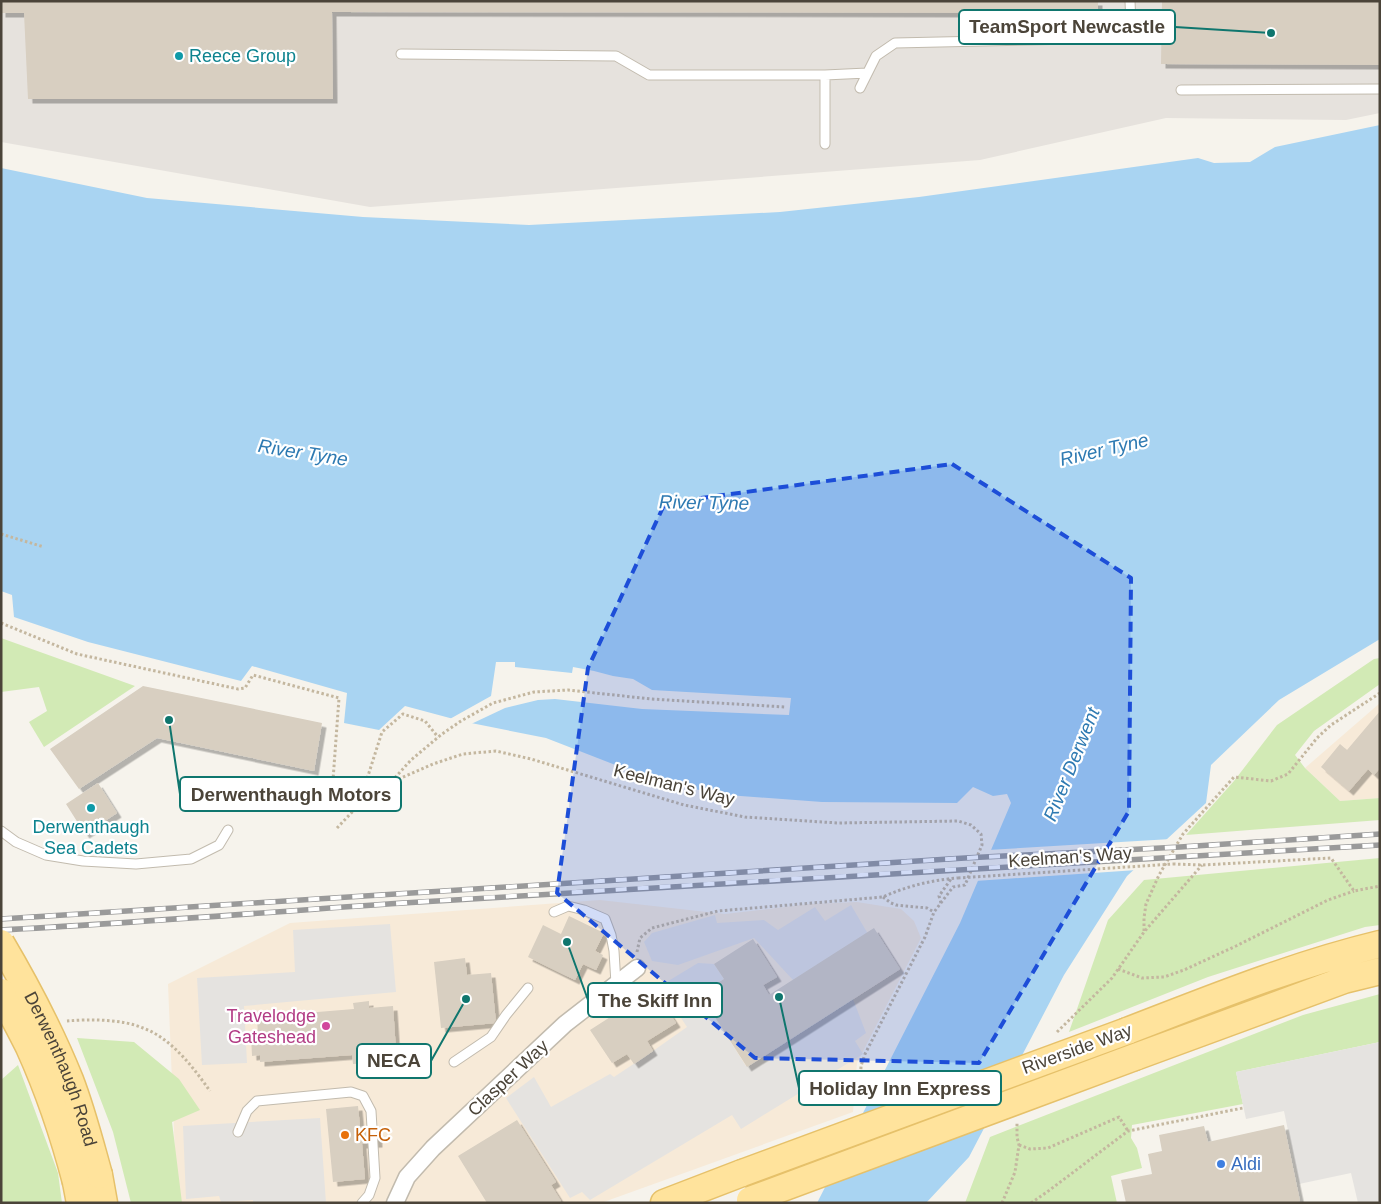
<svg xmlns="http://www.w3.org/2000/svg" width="1381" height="1204" font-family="Helvetica,sans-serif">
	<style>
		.commercial { fill: #f7ead8 }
		.industrial { fill: #e6e2dd }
		.green { fill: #d2eab5 }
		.parking { fill: #e5e3e0 }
		.water { fill: #a9d4f2 }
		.pier { fill: #f6f3ec }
		.building { fill: #d8cfc1; filter: url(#shadow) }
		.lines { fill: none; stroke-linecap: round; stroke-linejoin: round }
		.lane-casing { stroke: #c2bbae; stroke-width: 11 }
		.street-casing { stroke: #c2bbae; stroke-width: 19 }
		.primary-casing { stroke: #e6c16a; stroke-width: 29 }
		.path { stroke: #c4b79f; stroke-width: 3; stroke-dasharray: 2.5 2.5; stroke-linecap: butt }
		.lane { stroke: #fff; stroke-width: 9 }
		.street { stroke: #fff; stroke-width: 16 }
		.primary { stroke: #ffe39c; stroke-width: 26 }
		.rail-casing { stroke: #9a9a9a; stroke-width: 5.5 }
		.rail { stroke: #fff; stroke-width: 4; stroke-dasharray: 11; stroke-linecap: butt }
		.primary-bridge-casing { stroke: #e6c16a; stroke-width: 29; stroke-linecap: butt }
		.path-bridge { stroke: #c4b79f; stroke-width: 3; stroke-dasharray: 2.5 2.5; stroke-linecap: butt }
		.primary-bridge { stroke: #ffe39c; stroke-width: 26 }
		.marked { fill: #1d4ed8; fill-opacity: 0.2; stroke: #1d4ed8; stroke-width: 4; stroke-dasharray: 10 6; stroke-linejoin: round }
		.culture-dot { fill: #0f9aa8; stroke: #fff; stroke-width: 2 }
		.hotel-dot { fill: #d1479c; stroke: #fff; stroke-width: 2 }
		.food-dot { fill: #e8710a; stroke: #fff; stroke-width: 2 }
		.shop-dot { fill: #3f7fe0; stroke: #fff; stroke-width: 2 }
		.labels { text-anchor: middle; stroke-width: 4.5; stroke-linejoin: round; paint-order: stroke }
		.culture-label { font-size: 18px; fill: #0d838f; stroke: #fff; text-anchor: start }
		.street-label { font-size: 18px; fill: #4b4439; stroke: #fff }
		.hotel-label { font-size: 18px; fill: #b23c85; stroke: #fff; text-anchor: end }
		.food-label { font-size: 18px; fill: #c56008; stroke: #fff; text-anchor: start }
		.shop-label { font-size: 18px; fill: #366cbe; stroke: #fff; text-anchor: start }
		.water-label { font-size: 19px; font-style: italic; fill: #2e7ab2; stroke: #fff }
		.leader { fill: none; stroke: #0f766e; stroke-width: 2 }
		.callout-dot { fill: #0f766e; stroke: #fff; stroke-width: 2 }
		.callout { fill: #fff; stroke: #0f766e; stroke-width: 2 }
		.callout-label { font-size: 19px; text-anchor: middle; font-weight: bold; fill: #4b4439 }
	</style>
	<defs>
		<filter id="shadow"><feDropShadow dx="4.5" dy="4.5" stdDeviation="0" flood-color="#0004"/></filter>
	</defs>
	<rect width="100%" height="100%" fill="#f6f3ec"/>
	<path class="commercial" d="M1380,703V798L1340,801L1305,768Z
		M600,900L725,914L810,904L857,902L901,909L914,921L921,938L857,1063L853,1112L601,1203H177L168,984L290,923Z"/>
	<path class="industrial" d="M1,1H1380V113L1346,120L1166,118L980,160L370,207L1,142Z"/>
	<path class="green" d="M1,638L135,686L44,747L29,722L47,711L39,687L1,692Z
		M1380,658V684L1314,731L1295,755L1305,768L1340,801L1380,798V820L1186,835L1234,781L1277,725L1374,659Z
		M1380,858V925L1365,927L1208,977L1069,1032L1108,920L1144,880Z
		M1380,994V1042L1236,1072L1243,1104L1132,1125L1131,1138L1137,1148L1142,1168L1111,1176L1117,1203H965L990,1137L1303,1015Z
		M77,1038L134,1042L179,1079L200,1110L172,1122L182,1203H131L113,1132Z
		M18,1065L58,1173L62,1203H1V1080Z"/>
	<path class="parking" d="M851,905L868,934L793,980L754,938L678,965L652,961L644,942L652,933L715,915L717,923L764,920L778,930L815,907L825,921Z
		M390,924L396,992L244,1006L247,1063L202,1065L197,978L295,972L293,930Z
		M698,963L714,964L724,979L700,994L746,1066L853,999L866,1033L855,1041L863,1054L741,1129L732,1115L590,1200L582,1192L570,1198L506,1098L534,1077L551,1107L610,1074L614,1077L653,1051L687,1027L660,986Z
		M1380,1042V1203H1358L1351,1173L1299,1184L1284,1111L1246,1119L1236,1072Z
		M320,1118L326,1203H253V1200L221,1202L219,1196L186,1199L183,1126Z"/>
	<path class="water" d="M1380,125V639L1279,700L1211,765L1206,803L1127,876L1064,975L969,1157L926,1203H817L960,923L1011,803L1007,794L993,796L973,787L957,803L822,802L714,794L636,773L546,738L461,721L405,706L379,730L344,723L347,693L252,666L241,681L88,642L14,617L12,595L1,591V168L147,198L363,217L529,225L780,212L919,197L1198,158L1214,163L1250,162L1275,147Z"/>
	<path class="pier" d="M496,662H515V667L572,673L573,667L594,671L613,676L633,679L652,690L791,698L789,715L642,709L555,699L538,700L505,708L469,725L448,720L491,696Z
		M1171,839L1137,870L975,881L988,850Z"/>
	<path class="building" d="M1,1H1098V13L332,12L333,99H28L24,13H1Z
		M1162,1H1380V65L1161,64Z
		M143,686L322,723L314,771L157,738L79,789L50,749Z
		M1380,711V768L1374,775L1368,769L1349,791L1321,767L1340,744L1347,750Z
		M98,783L117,813L85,834L66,804Z
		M569,916L604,933L595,951L603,955L596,970L583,964L575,980L528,957L543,925L561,934Z
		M874,928L900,969L747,1067L700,994L724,979L714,964L753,939L777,977L763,985L769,995Z
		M465,958L467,975L491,973L496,1023L441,1028L434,962Z
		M654,989L676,1023L647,1041L653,1051L634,1064L627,1054L612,1063L590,1030Z
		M369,1001V1008L393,1006L396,1051L370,1053L371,1063L353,1064L352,1055L260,1062V1055L252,1056L251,1035H258L257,1017L354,1009L353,1003Z
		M358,1106L360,1127L377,1125L378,1143L362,1144L365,1179L333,1182L326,1109Z
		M517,1120L556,1182L551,1185L561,1201L557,1203H487L458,1156Z
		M1284,1125L1300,1201L1292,1203H1126L1121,1180L1152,1174L1148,1154L1162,1151L1159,1135L1204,1126L1208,1142Z"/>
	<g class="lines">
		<defs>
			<path id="lane" d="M401,54L616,56L649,75H825L867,73
				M860,88L876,56L895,43L1121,38L1131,25L1130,1
				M1181,90L1380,89
				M825,144V75
				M1,831L16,842L46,855L83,861L136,864L191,859L219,845L228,830
				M554,912L568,906L584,910L605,919L611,935L614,951L616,984
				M454,1062L491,1037L506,1015L528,988
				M238,1132L247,1111L257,1101L351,1092L363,1096L371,1111L375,1178L369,1195L362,1203"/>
			<path id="street" d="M395,1203L407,1177L433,1148L565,1024L637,968"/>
			<path id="primary" d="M1127,1031C1210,999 1293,965 1380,944
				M1135,1057L1344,980L1380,971
				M99,1175L104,1203
				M76,1182L80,1203
				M664,1203L742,1173"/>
		</defs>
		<use href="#lane" class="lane-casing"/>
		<use href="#street" class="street-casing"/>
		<use href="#primary" class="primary-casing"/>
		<path class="path" d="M1,534L44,547
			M1,623L77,654L238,689L245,688L253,675L339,698L333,780L367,779L382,732L403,714L425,721L438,737
			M367,779L391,782L411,760L442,734L461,721L493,703L534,692L568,690L651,699L785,707
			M337,828L373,790L433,764L463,754L496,751L531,759L684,805L745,817L838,823L958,821L971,825L981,834L982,845L965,885L953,887L934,912L925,937L865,1054L861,1066L860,1105
			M1173,864L1202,865L1331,858L1354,891L1380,886
			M883,897L891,903L896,905L927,908L934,912
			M941,903L939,896L951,879
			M1144,931V918L1146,904L1159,875L1183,834L1234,777L1271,781L1288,774L1317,738L1331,725L1380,693
			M637,952L640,938L652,928L718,911L883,897C907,886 932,880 958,878
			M1118,969L1142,978L1164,977L1184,970L1236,946L1328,900L1354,891
			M67,1021C90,1019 122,1019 143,1028C171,1038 193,1067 210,1091
			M1057,1032L1112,978L1144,932L1202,865
			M1019,1145L1030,1149L1048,1148L1119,1117L1128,1131
			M1002,1203L1015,1172L1019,1145L1017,1137V1123
			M1031,1203L1047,1192L1128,1131L1243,1108"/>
		<use href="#lane" class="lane"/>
		<use href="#street" class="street"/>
		<use href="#primary" class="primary"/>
		<defs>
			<path id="rail" d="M1,919L965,858L1180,847L1380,834
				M1,930C135,923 269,912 403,903C728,882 1054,864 1380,845"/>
		</defs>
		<use href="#rail" class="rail-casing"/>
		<use href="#rail" class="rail"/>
		<defs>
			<g id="primary-bridge">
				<path id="s1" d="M1,943C27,987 51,1033 70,1080C82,1111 90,1143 99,1175"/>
				<path d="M1,992C10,1011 20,1029 29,1047C49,1091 64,1136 76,1182"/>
				<path d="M742,1173L1127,1031"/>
				<path d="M750,1200L1135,1057"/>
			</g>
		</defs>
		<use href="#primary-bridge" class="primary-bridge-casing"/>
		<path class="path-bridge" d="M958,878L1173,864"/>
		<use href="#primary-bridge" class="primary-bridge"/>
	</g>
	<path class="marked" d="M952,464L1131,578L1129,811L979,1063L755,1058L557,893L588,668L665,503Z"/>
	<g class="culture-dot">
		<circle cx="179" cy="56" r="5"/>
		<circle cx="91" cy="808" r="5"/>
	</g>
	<circle class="hotel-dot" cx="326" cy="1026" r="5"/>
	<circle class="food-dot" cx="345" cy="1135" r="5"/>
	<circle class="shop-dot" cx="1221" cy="1164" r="5"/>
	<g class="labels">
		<g class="culture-label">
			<text x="189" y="62">Reece Group</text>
			<text x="91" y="833" text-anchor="middle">Derwenthaugh<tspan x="91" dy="21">Sea Cadets</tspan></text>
		</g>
		<g class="street-label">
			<text transform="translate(674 785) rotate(14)" y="6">Keelman's Way</text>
			<text transform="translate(1070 857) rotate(-4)" y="6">Keelman's Way</text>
			<text transform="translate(1077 1049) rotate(-20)" y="6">Riverside Way</text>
			<text dy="6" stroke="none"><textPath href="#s1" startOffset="140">Derwenthaugh Road</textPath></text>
			<text transform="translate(508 1078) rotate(-43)" y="6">Clasper Way</text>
		</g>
		<g class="hotel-label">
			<text x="316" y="1022">Travelodge<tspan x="316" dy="21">Gateshead</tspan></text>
		</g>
		<g class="food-label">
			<text x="355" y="1141">KFC</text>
		</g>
		<g class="shop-label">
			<text x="1231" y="1170">Aldi</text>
		</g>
		<g class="water-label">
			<text transform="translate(1104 449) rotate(-13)" y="7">River Tyne</text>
			<text transform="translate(303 452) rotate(9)" y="7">River Tyne</text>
			<text transform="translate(704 502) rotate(1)" y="7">River Tyne</text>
			<text transform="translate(1071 764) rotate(-68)" y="7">River Derwent</text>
		</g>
	</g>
	<path class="leader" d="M1271 33L1175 27M169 720L180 794M567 942L588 1000M466 999L431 1061M779 997L799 1088"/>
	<g class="callout-dot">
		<circle cx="1271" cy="33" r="5"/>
		<circle cx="169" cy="720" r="5"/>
		<circle cx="567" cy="942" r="5"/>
		<circle cx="466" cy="999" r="5"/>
		<circle cx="779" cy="997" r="5"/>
	</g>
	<g class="callout">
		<rect x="959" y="10" width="216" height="34" rx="5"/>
		<rect x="180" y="777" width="221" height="34" rx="5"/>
		<rect x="588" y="983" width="134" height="34" rx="5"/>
		<rect x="357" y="1044" width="74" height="34" rx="5"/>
		<rect x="799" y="1071" width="202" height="34" rx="5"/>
	</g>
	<g class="callout-label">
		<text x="1067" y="33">TeamSport Newcastle</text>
		<text x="291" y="801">Derwenthaugh Motors</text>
		<text x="655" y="1007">The Skiff Inn</text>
		<text x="394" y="1067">NECA</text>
		<text x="900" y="1095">Holiday Inn Express</text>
	</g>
	<rect width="1381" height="1204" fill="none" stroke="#4b4439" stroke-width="5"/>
</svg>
